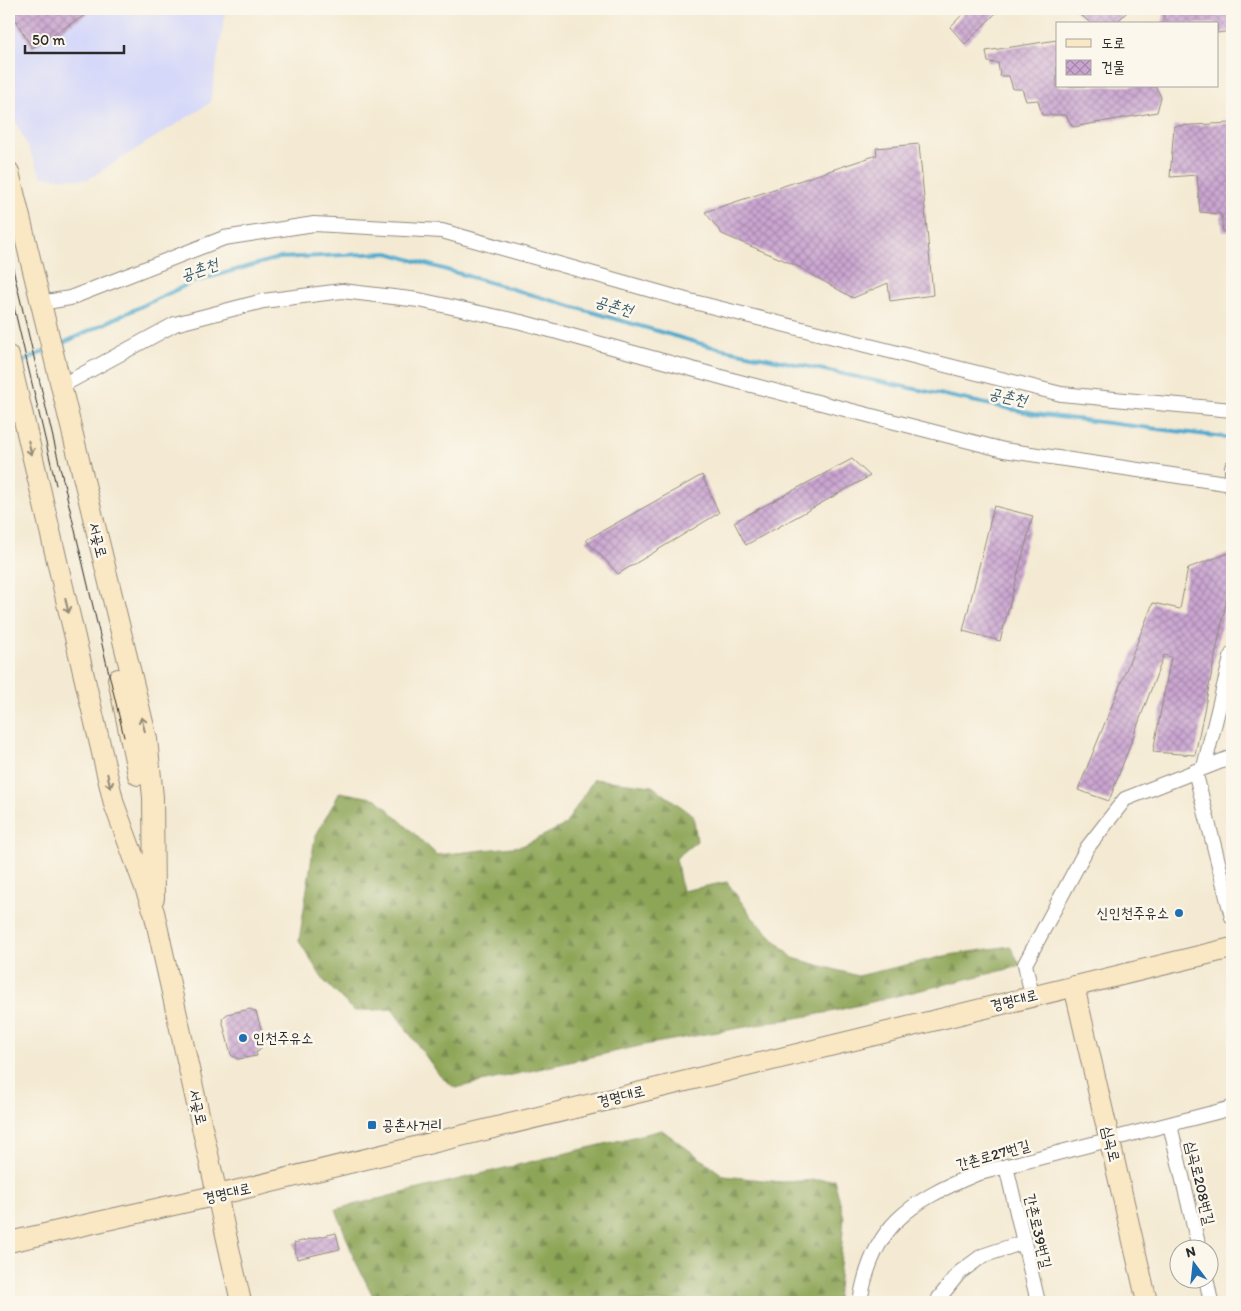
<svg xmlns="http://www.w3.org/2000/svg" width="1241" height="1311" font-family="Itim,'Poor Story',sans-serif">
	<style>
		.built { fill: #d5d8f9 }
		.forest { fill: url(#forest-firs); stroke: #5c6840 }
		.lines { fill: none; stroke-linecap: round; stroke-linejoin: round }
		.stream { stroke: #4fa9cd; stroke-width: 4 }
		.building { fill: url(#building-cross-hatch) }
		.street-casing { stroke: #908a7f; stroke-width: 16 }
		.secondary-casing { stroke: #908a7f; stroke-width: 22 }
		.street { stroke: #fff; stroke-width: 14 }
		.secondary { stroke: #fae7c3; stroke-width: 20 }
		.tram { stroke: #2b2b2b; stroke-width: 1 }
		.oneway { stroke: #928977 }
		.poi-dot { fill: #1f6fb2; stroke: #fbf7ec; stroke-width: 2 }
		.labels { text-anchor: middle; stroke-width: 5; stroke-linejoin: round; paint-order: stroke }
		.street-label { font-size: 15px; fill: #2b2b2b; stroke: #fbf7ec }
		.poi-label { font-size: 15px; fill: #2b2b2b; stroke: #fbf7ec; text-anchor: start }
		.water-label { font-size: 16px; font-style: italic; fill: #395d6c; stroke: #fbf7ec }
	</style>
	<defs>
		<pattern id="forest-firs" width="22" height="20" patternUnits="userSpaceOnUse" patternTransform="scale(1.25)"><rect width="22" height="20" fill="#8da556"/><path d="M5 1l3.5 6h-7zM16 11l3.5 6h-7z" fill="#738747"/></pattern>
		<pattern id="building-cross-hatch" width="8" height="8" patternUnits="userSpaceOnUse" patternTransform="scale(1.25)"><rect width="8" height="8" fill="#caa5d1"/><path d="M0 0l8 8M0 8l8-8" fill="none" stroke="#a487aa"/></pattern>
	</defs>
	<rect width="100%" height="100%" fill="#fbf7ec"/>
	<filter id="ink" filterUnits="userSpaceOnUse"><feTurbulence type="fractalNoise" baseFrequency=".02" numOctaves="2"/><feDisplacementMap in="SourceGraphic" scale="10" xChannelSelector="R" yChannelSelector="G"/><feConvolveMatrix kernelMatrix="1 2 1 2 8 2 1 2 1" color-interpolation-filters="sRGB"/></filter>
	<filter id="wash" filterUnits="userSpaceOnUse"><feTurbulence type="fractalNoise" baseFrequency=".0096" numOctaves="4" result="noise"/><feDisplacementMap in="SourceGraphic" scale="20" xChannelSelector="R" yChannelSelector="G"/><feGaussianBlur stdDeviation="1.12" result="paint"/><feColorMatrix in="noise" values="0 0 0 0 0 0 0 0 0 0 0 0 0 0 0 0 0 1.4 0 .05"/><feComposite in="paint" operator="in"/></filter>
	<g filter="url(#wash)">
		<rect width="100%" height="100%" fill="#f4ead3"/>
		<path class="built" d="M9,9H226L210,103L87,180L42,177L9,107Z"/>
		<path class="forest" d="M594,779L652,786L693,815L697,841L676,858L682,891L727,882L752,917L793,958L858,976L949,955L1010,946L1021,966L830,1012L644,1045L455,1088L440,1076L392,1009L354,1011L324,981L299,941L315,837L340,792L377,799L437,855L522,846L565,825Z
			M662,1130L724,1176L782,1182L834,1179L844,1218L837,1302H376L354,1258L336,1209Z"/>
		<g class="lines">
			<path class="stream" d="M59,345L193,282L278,258L388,253L709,346L1034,414L1232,438
				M18,364L45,351"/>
		</g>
		<g id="blocks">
			<path class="building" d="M9,9H95L32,48Z
				M968,9H1000L965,44L950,27Z
				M1073,9H1130L1115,24H1092Z
				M1166,9H1232V31L1217,33V24H1162Z
				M1057,40V86H1155L1161,97L1157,112L1073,127L1066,115H1042L1038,100L1026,101L1022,89H1013L1009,76H1000L998,63L988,62L986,51Z
				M1232,123V231L1223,232L1221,214L1200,212L1197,175L1170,177L1174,126Z
				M919,144L933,295L890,301L888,283L853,298L795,265L722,234L705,212L877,155L876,148Z
				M852,459L870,476L746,545L734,522Z
				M702,475L719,513L618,574L586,540Z
				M994,506L1033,516L1000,641L963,631Z
				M1232,552V573L1195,755L1153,752L1171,657L1164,655L1109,801L1078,790L1153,603L1180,609L1188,568Z
				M250,1009L256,1012L265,1041L259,1051L256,1052L257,1056L238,1059L231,1055L222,1019L227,1014Z
				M336,1233L340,1249L297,1259L294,1243Z"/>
		</g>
	</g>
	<g filter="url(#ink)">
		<use href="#blocks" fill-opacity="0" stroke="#908a7f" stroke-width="1"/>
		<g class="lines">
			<defs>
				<path id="street" d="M41,303L70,298L224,238L314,224L442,231L686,300L1061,394L1232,410
					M61,386L175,324L263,301L342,291L419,300L521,322L732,380L1004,450L1232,484
					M1232,467V489
					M1204,767L1232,654
					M1195,771L1232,917
					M1032,996L1025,964L1087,848L1125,799L1232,757
					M1170,1125L1199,1248
					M1006,1166L1038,1302
					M1206,1278L1211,1302
					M860,1302C872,1226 909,1202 976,1174L1232,1108
					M939,1302V1298L959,1273L982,1256L1024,1242"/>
				<path id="secondary" d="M9,172L147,739L153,797L154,898
					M9,356L114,804L154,912L241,1302
					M118,679L138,775
					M1074,986L1147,1302
					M9,1242L218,1195L1232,948"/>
			</defs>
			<use href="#street" class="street-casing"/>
			<use href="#secondary" class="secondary-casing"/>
			<use href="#street" class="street"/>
			<use href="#secondary" class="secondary"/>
			<path class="tram" d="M9,252L124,737
				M9,286L56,485"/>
		</g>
		<defs><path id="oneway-shaft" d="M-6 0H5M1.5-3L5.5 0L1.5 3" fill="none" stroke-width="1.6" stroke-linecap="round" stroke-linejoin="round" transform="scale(1.25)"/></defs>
		<g class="oneway">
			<use href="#oneway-shaft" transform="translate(30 448) rotate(77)"/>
			<use href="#oneway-shaft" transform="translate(67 606) rotate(77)"/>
			<use href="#oneway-shaft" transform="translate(143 724) rotate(-104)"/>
			<use href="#oneway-shaft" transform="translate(109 781) rotate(77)"/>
		</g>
	</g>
	<g class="poi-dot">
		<circle cx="1179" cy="913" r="5"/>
		<circle cx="243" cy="1038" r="5"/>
		<rect x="367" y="1120" width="10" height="10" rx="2.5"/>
	</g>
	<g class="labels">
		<g class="street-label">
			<text transform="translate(98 540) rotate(76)" y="5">서곶로</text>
			<text transform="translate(1014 1000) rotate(-14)" y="5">경명대로</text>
			<text transform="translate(621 1096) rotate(-14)" y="5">경명대로</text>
			<text transform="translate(198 1107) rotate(77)" y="5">서곶로</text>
			<text transform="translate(1111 1144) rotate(77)" y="5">심곡로</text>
			<text transform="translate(993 1155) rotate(-16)" y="5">간촌로27번길</text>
			<text transform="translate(1200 1183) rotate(77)" y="5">심곡로208번길</text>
			<text transform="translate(227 1193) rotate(-13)" y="5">경명대로</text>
			<text transform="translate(1038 1231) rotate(77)" y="5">간촌로39번길</text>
		</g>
		<g class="poi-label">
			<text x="1169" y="918" text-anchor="end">신인천주유소</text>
			<text x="253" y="1043">인천주유소</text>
			<text x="382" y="1130">공촌사거리</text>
		</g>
		<g class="water-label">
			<text transform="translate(199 269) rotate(-19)" y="6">공촌천</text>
			<text transform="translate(614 305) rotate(16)" y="6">공촌천</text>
			<text transform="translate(1008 396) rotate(12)" y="6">공촌천</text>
		</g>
	</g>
	<rect width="1241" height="1311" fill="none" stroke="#fbf7ec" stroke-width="30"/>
	<rect x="1056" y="22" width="162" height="65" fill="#fbf7ec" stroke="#a8a59f"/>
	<rect x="1066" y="39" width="25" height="8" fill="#fae7c3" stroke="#a8a59f"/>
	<text x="1101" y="48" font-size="15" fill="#2b2b2b">도로</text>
	<rect x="1066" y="60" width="25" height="15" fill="url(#building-cross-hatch)" stroke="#a8a59f"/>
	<text x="1101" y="72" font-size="15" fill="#2b2b2b">건물</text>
	<g transform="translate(1194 1264) rotate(345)"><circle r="24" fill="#fbf7ec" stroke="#a8a59f"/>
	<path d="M0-4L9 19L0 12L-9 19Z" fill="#1f6fb2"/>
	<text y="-8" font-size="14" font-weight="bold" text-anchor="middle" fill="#2b2b2b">N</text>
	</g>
	<path d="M25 45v8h99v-8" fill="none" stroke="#2b2b2b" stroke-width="2.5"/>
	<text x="32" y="45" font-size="15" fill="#2b2b2b" stroke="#fbf7ec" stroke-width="4" paint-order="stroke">50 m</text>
</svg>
